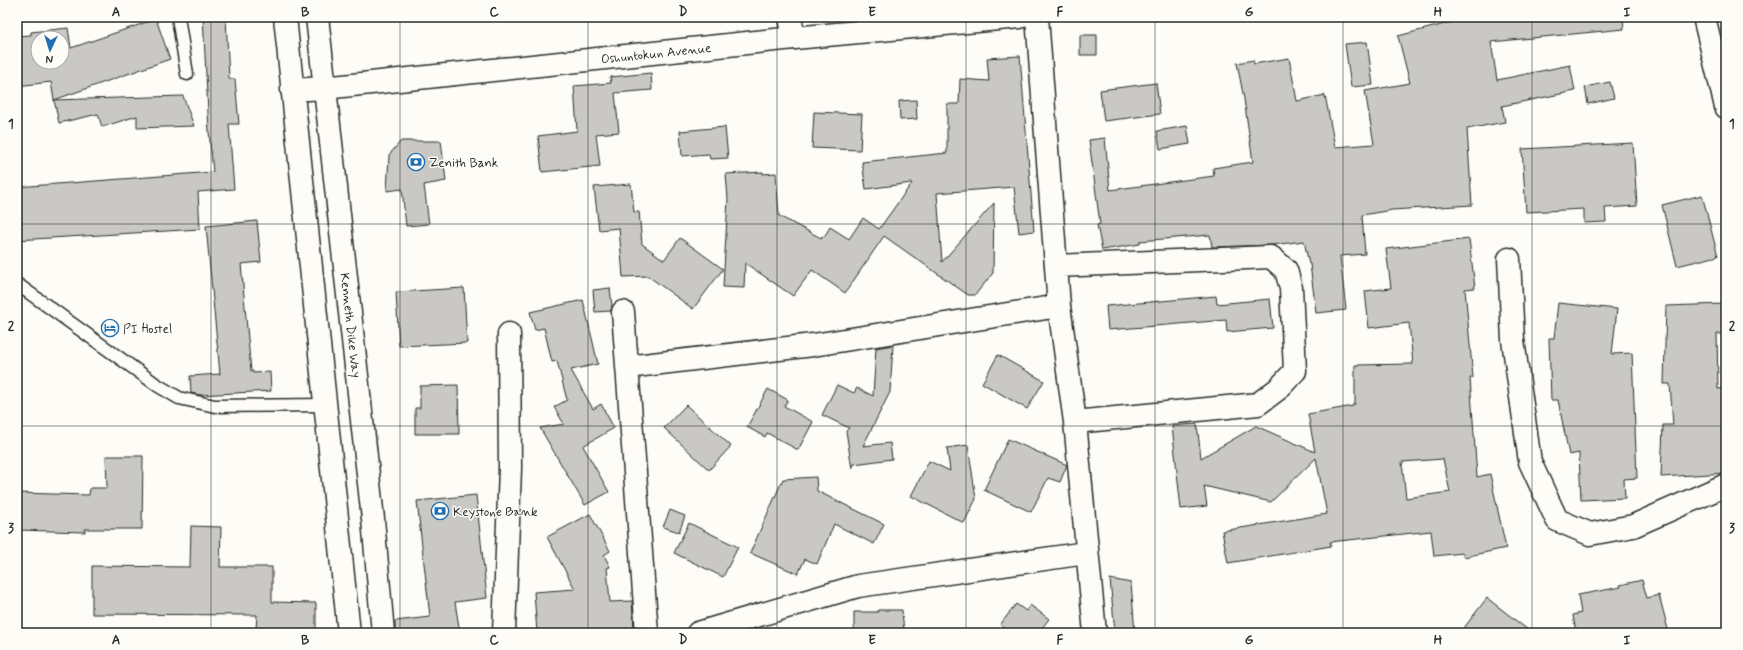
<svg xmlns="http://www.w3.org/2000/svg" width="1743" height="650" font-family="Mynerve,sans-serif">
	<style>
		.building { fill: #c9c8c4; stroke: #2b2b2b; fill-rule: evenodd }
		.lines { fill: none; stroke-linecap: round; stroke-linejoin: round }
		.lane-casing { stroke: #2b2b2b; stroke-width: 15 }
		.street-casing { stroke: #2b2b2b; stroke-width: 25 }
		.secondary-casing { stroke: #2b2b2b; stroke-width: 25 }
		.highway-casing { stroke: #2b2b2b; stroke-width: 25 }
		.lane { stroke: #fdfcf7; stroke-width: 12 }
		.street { stroke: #fdfcf7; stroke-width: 22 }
		.secondary { stroke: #fdfcf7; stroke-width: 22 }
		.highway { stroke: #fdfcf7; stroke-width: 22 }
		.grid { fill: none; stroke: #2b2b2b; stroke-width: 1; stroke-opacity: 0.55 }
		.labels { text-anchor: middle; stroke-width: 3; stroke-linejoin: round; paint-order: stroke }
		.street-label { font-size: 13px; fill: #2b2b2b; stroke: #fdfcf7 }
		.poi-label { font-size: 13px; fill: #2b2b2b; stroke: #fdfcf7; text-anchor: start }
		.neatline { fill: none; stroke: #2b2b2b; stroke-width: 1.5 }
		.grid-label { font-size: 13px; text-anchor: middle; font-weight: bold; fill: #2b2b2b }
	</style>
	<rect width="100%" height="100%" fill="#fdfcf7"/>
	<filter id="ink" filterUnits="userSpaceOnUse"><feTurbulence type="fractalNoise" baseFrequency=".025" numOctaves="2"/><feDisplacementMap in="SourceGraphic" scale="8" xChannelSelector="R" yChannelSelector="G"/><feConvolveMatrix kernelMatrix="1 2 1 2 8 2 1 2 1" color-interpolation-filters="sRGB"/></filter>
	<g filter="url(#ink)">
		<path class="building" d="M203,17H226L229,79H235L239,124H229L234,189L198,192L200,229L17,240V187L213,172L209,132Z
			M1472,17H1623L1624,29L1491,42L1497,80L1570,65L1575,91L1502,106L1505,122L1467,129L1472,205L1392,210L1362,215L1365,254L1340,256L1346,310L1316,313L1310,264H1309L1304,241L1272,245L1212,247L1210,235L1140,241V244L1102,250L1097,225L1100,224L1089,140L1105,138L1110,190L1214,176L1213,168L1253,162L1244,99L1237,63L1253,60L1254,64L1289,58L1297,101L1325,95L1335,147L1374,144L1365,91L1410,83L1398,36Z
			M156,19L170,59L54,100L51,82L17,86V36L31,35V32L68,28L71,48ZM38,38H62V62H38Z
			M1080,35H1097V55H1080Z
			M1367,42L1373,85L1351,87L1345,44Z
			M1020,56L1034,231L1019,233L1014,187L937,193L942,262L994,203L993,273L975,295H968L884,236L845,293L812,270L793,296L745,263L744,288L723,287L728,199L726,174L763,172V174L776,173L779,216L821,238L822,236L824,237L830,227L849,239L863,218L879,229L912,183L866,189L862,162L947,153V104H959L960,79L989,81L987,58Z
			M651,73L652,90L615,93L619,132L596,134L600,166L542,172L538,136L577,131L574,86L611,83L610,77Z
			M1610,82L1614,98L1588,104L1585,87Z
			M1156,83L1160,114L1104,121L1100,90Z
			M183,96L194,126L137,128V116L102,127L98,114L59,123L54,100Z
			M916,100L917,119L900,120L899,101Z
			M814,112L862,114L860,150L812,148Z
			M1187,126L1190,144L1160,149L1157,131Z
			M725,127L728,158L710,159L709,154L682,156L680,131Z
			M401,141H441L446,181L424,185L429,224L406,226L402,189L387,191L389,155Z
			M1633,143L1637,206L1605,208L1606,222L1584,223V209L1526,212L1522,149Z
			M631,184L634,212H639L642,244L664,260L680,238L723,269L693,309L648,276L623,277L619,228L599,230L594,187Z
			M1702,195L1718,256L1677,266L1662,205Z
			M257,221L261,262L241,264L251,371H253V373L270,372L271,391L200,395L191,393L190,376L220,374L206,226Z
			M1469,239L1475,288L1465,289L1473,378H1470L1477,477L1490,474L1506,548L1464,557L1463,553L1434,556L1431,531L1330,542L1331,546L1228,563L1222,531L1327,514L1316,458L1271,502L1204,486L1207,506L1181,509L1172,426L1197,424L1201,458L1256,426L1315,452L1308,414L1353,406V404H1355V365L1413,364L1409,323L1369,328L1365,291L1391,288L1386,249ZM1443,459L1450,492L1406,498L1402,462Z
			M464,288L467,343L399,346L396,292Z
			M610,288L612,306L611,311L595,312L593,290Z
			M1216,296L1217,304L1270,299L1273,328L1227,332L1226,320L1108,330L1106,306Z
			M583,300L598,364L571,370L593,409L601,404L614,428L583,446L609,492L585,505L540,428L564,424L554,407L567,400L557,361L552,362L544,328L535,330L530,312Z
			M1558,303L1617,309L1612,354L1632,353L1637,478L1624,479L1625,498L1581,500L1579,453L1569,455L1558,400H1551L1549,338H1554Z
			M1725,304L1726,334H1717L1718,389L1726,388V473L1661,477L1663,425H1673L1670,384H1664L1666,306Z
			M893,345L890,392L863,446L890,443L892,459L854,464L852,469L846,431L849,428L822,415L837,385L854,393L857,388L873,396L876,348Z
			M998,355L1044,381L1027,409L982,383Z
			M458,385L459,434H415V408H420V386Z
			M768,389L788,400L784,406L813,422L798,450L767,433L765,437L747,427Z
			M686,405L731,446L709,470L664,428Z
			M1008,439L1067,465L1060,482L1048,478L1031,512L984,490Z
			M968,445L976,499L964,523L911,496L929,461L950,471L947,448Z
			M106,456H143L142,529H85V532L17,530V493L89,495L90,488H107Z
			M816,477L817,491L884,524L874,544L834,524L817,564L805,559L798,574L750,553L783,479Z
			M476,495L487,598L455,602L460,633H395V621L430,617L417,501Z
			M670,510L685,516L679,532L663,527Z
			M590,514L610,551L604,555L610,567L607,568L610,602L632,601L634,628L569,633H537L534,592L575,589L547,537Z
			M689,523L738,547L723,577L674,553Z
			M191,526L221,527L220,567H272V602L316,603V630L256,629L257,615L92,614V566L190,567Z
			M1110,579L1131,583L1135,633H1115Z
			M1642,580L1647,598L1659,595L1669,633H1576L1573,615L1581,613L1578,595L1621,587L1620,585Z
			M1487,598L1532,633H1460Z
			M1016,604L1026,611L1030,605L1049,619L1038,633H1011L1000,625Z
			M878,610H902L904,633H854V612H878Z"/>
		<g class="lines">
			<defs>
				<path id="lane" d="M178,17L187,74
					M17,284L157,385L179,398L215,406L326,405"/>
				<path id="street" d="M790,17L794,38
					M1037,17L1059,306L1075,422L1095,633
					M1704,17L1726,107
					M1509,259L1513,340L1530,462L1557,520L1590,534L1633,526L1726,485
					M1056,266L1271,257L1286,270L1291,288L1295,371L1278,389L1258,404L1075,422
					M623,312L647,633
					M627,367L813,345L1059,306
					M504,633L510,468L509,334
					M698,633L858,586L1086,553"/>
				<g id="secondary">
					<path id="s1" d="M292,90L324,88L794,38L1020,17"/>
				</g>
				<g id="highway">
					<path d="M285,17L349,633"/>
					<path id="s2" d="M317,17L373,519L383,633"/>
				</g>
			</defs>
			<use href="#lane" class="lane-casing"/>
			<use href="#street" class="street-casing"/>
			<use href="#secondary" class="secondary-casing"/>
			<use href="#highway" class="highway-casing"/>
			<use href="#lane" class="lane"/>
			<use href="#street" class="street"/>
			<use href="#secondary" class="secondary"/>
			<use href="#highway" class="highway"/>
		</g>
	</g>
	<path class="grid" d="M211,17V633M400,17V633M588,17V633M777,17V633M966,17V633M1155,17V633M1343,17V633M1532,17V633M17,224H1726M17,426H1726"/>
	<defs>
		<symbol id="bank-ring" viewBox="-11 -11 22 22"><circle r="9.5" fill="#fdfcf7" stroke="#1f6fb2" stroke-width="1.5"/><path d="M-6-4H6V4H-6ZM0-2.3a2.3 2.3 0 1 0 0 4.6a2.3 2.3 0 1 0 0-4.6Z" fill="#1f6fb2"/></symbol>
		<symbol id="hotel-ring" viewBox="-11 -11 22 22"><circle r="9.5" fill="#fdfcf7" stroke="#1f6fb2" stroke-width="1.5"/><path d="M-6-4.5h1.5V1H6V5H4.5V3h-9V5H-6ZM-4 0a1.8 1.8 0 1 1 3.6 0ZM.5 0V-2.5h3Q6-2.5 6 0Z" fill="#1f6fb2"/></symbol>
	</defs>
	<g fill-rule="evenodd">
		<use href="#bank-ring" x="406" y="152" width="20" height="20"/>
		<use href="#hotel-ring" x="100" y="318" width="20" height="20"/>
		<use href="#bank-ring" x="430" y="501" width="20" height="20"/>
	</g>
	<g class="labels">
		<g class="street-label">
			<text dy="5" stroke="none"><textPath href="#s1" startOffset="366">Oshuntokun Avenue</textPath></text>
			<text dy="5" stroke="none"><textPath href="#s2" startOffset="310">Kenneth Dike Way</textPath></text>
		</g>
		<g class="poi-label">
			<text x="429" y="167">Zenith Bank</text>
			<text x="123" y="333">PI Hostel</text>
			<text x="453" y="516">Keystone Bank</text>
		</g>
	</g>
	<rect width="1743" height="650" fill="none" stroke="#fdfcf7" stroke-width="44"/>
	<g transform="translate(50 50) rotate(184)"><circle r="19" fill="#fdfcf7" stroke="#a9a8a5"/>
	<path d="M0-3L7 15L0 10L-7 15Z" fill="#1f6fb2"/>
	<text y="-6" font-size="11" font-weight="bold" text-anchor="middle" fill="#2b2b2b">N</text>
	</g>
	<rect x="22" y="22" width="1699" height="606" class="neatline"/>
	<g class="grid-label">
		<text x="116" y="16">A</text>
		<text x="305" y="16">B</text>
		<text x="494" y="16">C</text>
		<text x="683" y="16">D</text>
		<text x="872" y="16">E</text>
		<text x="1060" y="16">F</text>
		<text x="1249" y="16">G</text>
		<text x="1438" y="16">H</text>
		<text x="1627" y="16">I</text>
		<text x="11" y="128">1</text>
		<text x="1732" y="128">1</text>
		<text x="11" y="330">2</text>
		<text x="1732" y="330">2</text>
		<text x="11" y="532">3</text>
		<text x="1732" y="532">3</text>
		<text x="116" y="644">A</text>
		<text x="305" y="644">B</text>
		<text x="494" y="644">C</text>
		<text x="683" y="644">D</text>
		<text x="872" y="644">E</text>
		<text x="1060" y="644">F</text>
		<text x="1249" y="644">G</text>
		<text x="1438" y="644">H</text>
		<text x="1627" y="644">I</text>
	</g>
</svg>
